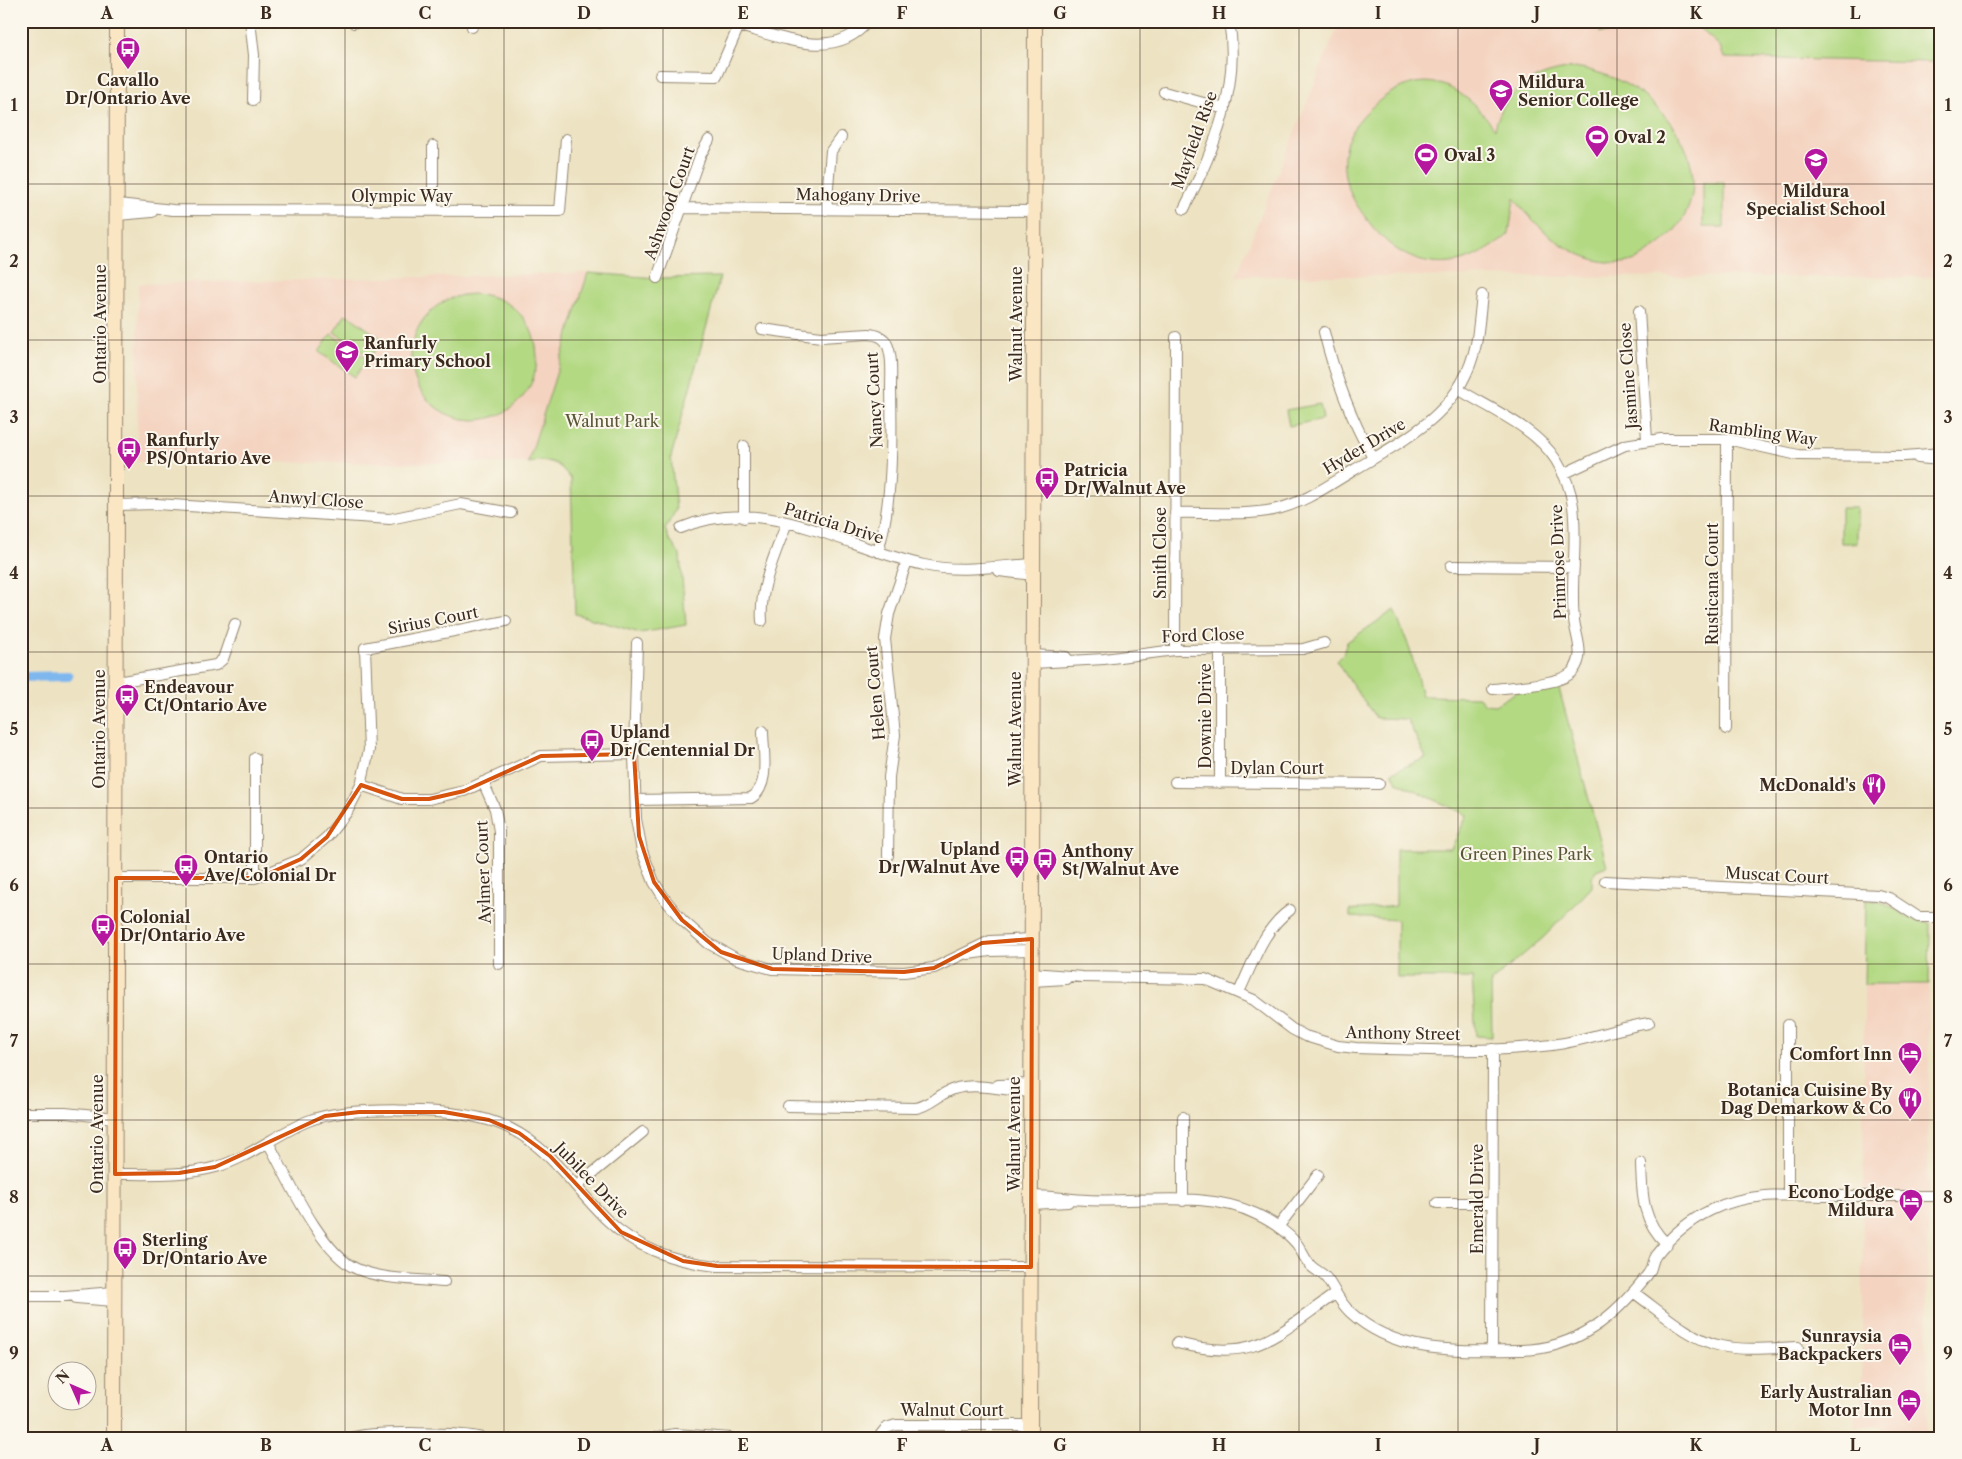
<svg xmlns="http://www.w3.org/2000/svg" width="1962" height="1459" font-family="'Libre Caslon Text',serif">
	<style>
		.built { fill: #f4d3c0 }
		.green { fill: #b3d983; stroke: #778250 }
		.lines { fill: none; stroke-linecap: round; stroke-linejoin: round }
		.canal { stroke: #7db7ee; stroke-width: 10 }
		.street-casing { stroke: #948670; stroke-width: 12 }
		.secondary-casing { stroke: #948670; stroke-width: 16 }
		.street { stroke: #fff; stroke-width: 10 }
		.secondary { stroke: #fbe6c4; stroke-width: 14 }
		.marked { fill: none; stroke: #d7540e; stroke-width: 4; stroke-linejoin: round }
		.grid { fill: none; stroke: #3b2a1e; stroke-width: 1; stroke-opacity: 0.55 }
		.labels { text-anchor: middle; stroke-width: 4; stroke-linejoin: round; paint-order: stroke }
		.poi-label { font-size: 16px; font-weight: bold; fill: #3b2a1e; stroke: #fbf7ec; text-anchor: start }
		.street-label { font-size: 16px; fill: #3b2a1e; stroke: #fbf7ec }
		.park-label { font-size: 16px; fill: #595637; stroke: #fbf7ec }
		.neatline { fill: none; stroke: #3b2a1e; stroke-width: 2 }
		.grid-label { font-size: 16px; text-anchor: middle; font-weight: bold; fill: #3b2a1e }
	</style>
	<rect width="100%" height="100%" fill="#fbf7ec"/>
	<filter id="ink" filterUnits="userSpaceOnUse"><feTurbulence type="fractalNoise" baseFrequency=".02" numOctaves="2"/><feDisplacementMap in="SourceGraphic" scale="10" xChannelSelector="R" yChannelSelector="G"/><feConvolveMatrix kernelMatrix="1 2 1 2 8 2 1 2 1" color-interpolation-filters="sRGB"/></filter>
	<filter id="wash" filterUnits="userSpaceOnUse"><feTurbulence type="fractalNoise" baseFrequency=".0096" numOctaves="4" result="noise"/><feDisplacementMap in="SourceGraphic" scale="20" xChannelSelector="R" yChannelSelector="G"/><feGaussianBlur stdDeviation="1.12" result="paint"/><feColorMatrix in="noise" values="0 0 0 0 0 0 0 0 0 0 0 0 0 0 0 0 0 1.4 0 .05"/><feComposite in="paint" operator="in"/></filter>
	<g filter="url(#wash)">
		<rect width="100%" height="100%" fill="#ede3c3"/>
		<path class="built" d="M1340,21H1933V277L1236,276Z
			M588,273L528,463L137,462L138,284Z
			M1864,984H1929L1927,1438H1886L1883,1436L1882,1426H1856L1855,1405H1862Z"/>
		<path class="green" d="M1600,21H1643V32L1600,33Z
			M1691,21H1933V62L1724,58L1720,46Z
			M1581,68C1614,76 1634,85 1659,110C1700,151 1709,209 1657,246C1646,255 1635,263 1620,263C1574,263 1540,231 1514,198L1509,234C1458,278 1405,273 1366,218C1351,198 1342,181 1344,155C1346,136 1358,119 1372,107C1420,63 1461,82 1495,129C1503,88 1541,69 1581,68Z
			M1703,182H1724V227H1703Z
			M588,273L657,278L720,277L671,457L676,510L665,529L669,539L680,555L686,625L640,633L575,614L571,479C557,460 550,459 528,463Z
			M411 357a63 63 0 1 1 126 0a63 63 0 1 1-126 0Z
			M346,314L382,339L370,357L334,332Z
			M331,334L367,359L355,377L319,352Z
			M1320,404L1323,419L1289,426L1286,410Z
			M1841,508H1857V543H1841Z
			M1394,610L1410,649L1422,696L1479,697L1485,704L1495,705L1516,692L1558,685L1607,866L1596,870L1592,878V887L1544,937L1491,982L1492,1037L1476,1036L1472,978H1397V920L1350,917V910L1396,906V849H1451L1467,815L1397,782L1392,772L1426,758L1407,719L1376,718L1336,661L1343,654L1347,642Z
			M1866,900C1896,900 1901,922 1930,923L1929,984H1864Z"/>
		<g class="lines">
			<path class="canal" d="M21,677L68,676"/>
		</g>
	</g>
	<g filter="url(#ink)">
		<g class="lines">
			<defs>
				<path id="street" d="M250,21L254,55L253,100
					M353,21L354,23
					M472,21V27
					M600,23V21
					M739,26C782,37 835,62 868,21
					M660,75L717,76L741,21
					M1164,92L1225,109
					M433,146V211
					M118,204L173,210L560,211L566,139
					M682,208L1034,211
					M1184,209C1213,152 1241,87 1229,21
					M826,210L831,151L841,137
					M118,215L152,212
					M657,278L700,156L709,140
					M1639,311L1647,440
					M762,329L821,337L869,334C876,335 882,336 886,342C893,355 891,374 891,388C892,442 893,499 878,552
					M1324,332C1335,377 1350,417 1373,458
					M1458,389C1490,409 1535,427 1556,460C1564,473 1571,491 1573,506C1578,544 1570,583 1574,620C1576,638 1586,655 1573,671C1563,685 1510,687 1493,689
					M744,446V518
					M1918,458L1941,460
					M1563,474L1625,445L1661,439H1727L1798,455L1905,456L1941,453
					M117,505L157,504L390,519L461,504L511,513
					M1175,513C1207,512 1241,516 1273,510C1303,504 1329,485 1354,470C1409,437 1462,412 1476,344C1479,328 1480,311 1482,295
					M681,528C764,492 845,548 924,565C960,573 997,566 1033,564
					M1451,566L1574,567
					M999,571L1033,575
					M762,621C759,587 776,553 787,522
					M637,643L634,754L636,819L642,851L654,882L664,898L682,920L708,943L737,959L772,969L904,972L934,968L990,941L1032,939
					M1175,650L1176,337
					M1033,655L1066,657
					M1033,663L1104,659L1175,650L1303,649L1324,643
					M117,682L216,665L223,659L235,624
					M1726,729L1727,439
					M255,758V878
					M483,782L495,809L499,831V964
					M1175,782L1379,784
					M1220,783V649
					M361,785L402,799H429L464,791L541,756L634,754
					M636,800L751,798C771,786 763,751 763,731
					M888,856L889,777L895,735L885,639L889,614L907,561
					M116,878H255L301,859L327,837L347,812L361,785L369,750L365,648L506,621
					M1605,881L1878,895L1889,898L1918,917H1941
					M968,954L990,951L1032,950
					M1032,973L1082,977L1205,979L1254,1000L1292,1029L1305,1036L1338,1046L1356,1048C1421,1050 1488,1053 1552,1045C1585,1041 1616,1028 1649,1023
					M1032,981L1066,979
					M1239,992C1253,963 1263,929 1290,910
					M998,1085L1032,1084
					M788,1106L916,1108C930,1106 940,1093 954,1089C977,1082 1007,1091 1032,1092
					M21,1113H65L115,1118
					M268,1142C287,1177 321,1254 357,1269C383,1280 416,1279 444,1282
					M1641,1163C1642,1195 1642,1221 1667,1244
					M115,1174C148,1174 184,1176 216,1167C249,1158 276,1134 308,1121C346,1106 448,1108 488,1120C543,1135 569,1183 607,1220C637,1249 677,1262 717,1266L1031,1267
					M577,1186L643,1132
					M1788,1195V1025
					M1031,1196C1050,1196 1069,1199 1087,1200C1140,1203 1207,1190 1256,1214C1271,1221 1286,1231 1297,1244C1302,1251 1305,1260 1311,1266C1316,1271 1323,1273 1327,1279C1335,1290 1339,1302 1350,1312C1398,1356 1460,1350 1521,1350C1577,1349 1616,1316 1648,1274C1653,1268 1651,1261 1656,1255C1670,1237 1690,1220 1711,1210C1748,1192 1787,1195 1827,1196C1865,1196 1903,1196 1941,1196
					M1183,1201V1117
					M1437,1203H1492
					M1031,1204L1068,1202
					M1278,1227L1318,1175
					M1633,1292C1659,1310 1689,1339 1721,1346C1745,1351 1773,1348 1798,1347
					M21,1296H65L114,1292
					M76,1298L114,1301
					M1177,1343C1257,1363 1273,1337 1335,1294
					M1492,1349L1493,1049
					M352,1438C369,1431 464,1432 482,1438
					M654,1438L675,1434L731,1438
					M878,1438L886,1428L896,1425H1030"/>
				<path id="secondary" d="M114,1438L117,21
					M1030,1438L1035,21"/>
			</defs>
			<use href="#street" class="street-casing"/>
			<use href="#secondary" class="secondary-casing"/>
			<use href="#street" class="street"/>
			<use href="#secondary" class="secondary"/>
		</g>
	</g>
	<path class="marked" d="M634,754L639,836L654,882L682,920L721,952L772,969L904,972L934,968L982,943L1032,939L1031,1267L717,1266L683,1261L621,1232L550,1156L519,1133L489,1120L444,1112H359L325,1116L215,1167L179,1173L115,1174L116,878H255L270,873L301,859L327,837L361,785L402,799H429L464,791L541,756Z"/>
	<path class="grid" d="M186,21V1438M345,21V1438M504,21V1438M663,21V1438M822,21V1438M981,21V1438M1140,21V1438M1299,21V1438M1458,21V1438M1617,21V1438M1776,21V1438M21,184H1941M21,340H1941M21,496H1941M21,652H1941M21,808H1941M21,964H1941M21,1120H1941M21,1276H1941"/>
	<defs>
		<symbol id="bus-pin" viewBox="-11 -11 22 30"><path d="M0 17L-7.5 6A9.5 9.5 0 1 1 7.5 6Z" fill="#b5179e" stroke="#fbf7ec"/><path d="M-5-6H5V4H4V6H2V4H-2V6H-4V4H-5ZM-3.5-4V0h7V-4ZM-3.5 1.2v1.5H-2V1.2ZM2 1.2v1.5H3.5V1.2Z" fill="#fff"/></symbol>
		<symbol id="school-pin" viewBox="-11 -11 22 30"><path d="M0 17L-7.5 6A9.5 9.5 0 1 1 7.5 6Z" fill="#b5179e" stroke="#fbf7ec"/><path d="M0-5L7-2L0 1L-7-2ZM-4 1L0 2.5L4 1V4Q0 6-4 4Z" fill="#fff"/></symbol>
		<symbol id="stadium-pin" viewBox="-11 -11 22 30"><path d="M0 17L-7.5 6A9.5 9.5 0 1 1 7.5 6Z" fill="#b5179e" stroke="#fbf7ec"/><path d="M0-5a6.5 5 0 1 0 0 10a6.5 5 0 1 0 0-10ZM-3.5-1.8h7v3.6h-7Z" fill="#fff"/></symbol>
		<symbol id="restaurant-pin" viewBox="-11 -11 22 30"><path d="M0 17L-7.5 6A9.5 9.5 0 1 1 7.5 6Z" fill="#b5179e" stroke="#fbf7ec"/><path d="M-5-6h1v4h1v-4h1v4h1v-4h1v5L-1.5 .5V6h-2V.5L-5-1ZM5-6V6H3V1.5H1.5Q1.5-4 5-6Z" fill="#fff"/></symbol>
		<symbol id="hotel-pin" viewBox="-11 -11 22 30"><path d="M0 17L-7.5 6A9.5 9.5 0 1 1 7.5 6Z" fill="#b5179e" stroke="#fbf7ec"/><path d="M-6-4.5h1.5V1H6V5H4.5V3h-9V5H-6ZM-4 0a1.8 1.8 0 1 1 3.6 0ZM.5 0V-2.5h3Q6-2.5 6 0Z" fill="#fff"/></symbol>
	</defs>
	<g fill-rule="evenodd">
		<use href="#bus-pin" x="114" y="35" width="28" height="38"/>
		<use href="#school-pin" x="1487" y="77" width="28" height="38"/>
		<use href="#stadium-pin" x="1583" y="123" width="28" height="38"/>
		<use href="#stadium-pin" x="1412" y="141" width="28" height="38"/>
		<use href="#school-pin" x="1802" y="146" width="28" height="38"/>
		<use href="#school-pin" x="333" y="338" width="28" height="38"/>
		<use href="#bus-pin" x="115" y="435" width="28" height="38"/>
		<use href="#bus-pin" x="1033" y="465" width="28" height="38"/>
		<use href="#bus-pin" x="113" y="682" width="28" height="38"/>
		<use href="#bus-pin" x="578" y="727" width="28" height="38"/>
		<use href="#restaurant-pin" x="1860" y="771" width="28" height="38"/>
		<use href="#bus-pin" x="1003" y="844" width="28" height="38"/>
		<use href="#bus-pin" x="1031" y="846" width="28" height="38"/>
		<use href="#bus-pin" x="172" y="852" width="28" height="38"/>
		<use href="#bus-pin" x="89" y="912" width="28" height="38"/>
		<use href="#hotel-pin" x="1896" y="1040" width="28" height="38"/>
		<use href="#restaurant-pin" x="1896" y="1085" width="28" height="38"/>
		<use href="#hotel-pin" x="1897" y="1187" width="28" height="38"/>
		<use href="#bus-pin" x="111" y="1235" width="28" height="38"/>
		<use href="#hotel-pin" x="1886" y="1331" width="28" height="38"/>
		<use href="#hotel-pin" x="1895" y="1387" width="28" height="38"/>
	</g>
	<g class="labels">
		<g class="poi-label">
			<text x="128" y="86" text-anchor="middle">Cavallo<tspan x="128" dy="18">Dr/Ontario Ave</tspan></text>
			<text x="1518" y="88">Mildura<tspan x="1518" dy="18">Senior College</tspan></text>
			<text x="1614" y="143">Oval 2</text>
			<text x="1444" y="161">Oval 3</text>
			<text x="1816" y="197" text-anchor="middle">Mildura<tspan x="1816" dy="18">Specialist School</tspan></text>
			<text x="364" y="349">Ranfurly<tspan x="364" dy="18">Primary School</tspan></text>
			<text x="146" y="446">Ranfurly<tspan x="146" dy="18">PS/Ontario Ave</tspan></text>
			<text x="1064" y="476">Patricia<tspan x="1064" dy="18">Dr/Walnut Ave</tspan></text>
			<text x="144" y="693">Endeavour<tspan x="144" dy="18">Ct/Ontario Ave</tspan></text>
			<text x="610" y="738">Upland<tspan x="610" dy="18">Dr/Centennial Dr</tspan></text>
			<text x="1856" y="791" text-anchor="end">McDonald's</text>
			<text x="1000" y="855" text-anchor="end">Upland<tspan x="1000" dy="18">Dr/Walnut Ave</tspan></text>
			<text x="1062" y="857">Anthony<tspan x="1062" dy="18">St/Walnut Ave</tspan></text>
			<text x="204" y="863">Ontario<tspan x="204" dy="18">Ave/Colonial Dr</tspan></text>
			<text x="120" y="923">Colonial<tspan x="120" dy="18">Dr/Ontario Ave</tspan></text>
			<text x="1892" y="1060" text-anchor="end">Comfort Inn</text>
			<text x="1892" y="1096" text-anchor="end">Botanica Cuisine By<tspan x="1892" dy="18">Dag Demarkow &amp; Co</tspan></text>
			<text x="1894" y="1198" text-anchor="end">Econo Lodge<tspan x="1894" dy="18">Mildura</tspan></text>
			<text x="142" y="1246">Sterling<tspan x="142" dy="18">Dr/Ontario Ave</tspan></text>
			<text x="1882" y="1342" text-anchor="end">Sunraysia<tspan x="1882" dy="18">Backpackers</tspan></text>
			<text x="1892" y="1398" text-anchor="end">Early Australian<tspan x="1892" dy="18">Motor Inn</tspan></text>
		</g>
		<g class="street-label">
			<text transform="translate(1194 140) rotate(-70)" y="6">Mayfield Rise</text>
			<text transform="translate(858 195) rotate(1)" y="6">Mahogany Drive</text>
			<text x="402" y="202">Olympic Way</text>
			<text transform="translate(669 203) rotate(-70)" y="6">Ashwood Court</text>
			<text transform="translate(100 324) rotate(-90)" y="6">Ontario Avenue</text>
			<text transform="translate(1016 324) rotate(-90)" y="6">Walnut Avenue</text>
			<text transform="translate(1628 376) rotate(-94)" y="6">Jasmine Close</text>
			<text transform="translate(874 400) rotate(-93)" y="6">Nancy Court</text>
			<text transform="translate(1763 432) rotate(8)" y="6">Rambling Way</text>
			<text transform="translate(1364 446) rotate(-31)" y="6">Hyder Drive</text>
			<text transform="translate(316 499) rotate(4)" y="6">Anwyl Close</text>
			<text transform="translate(834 523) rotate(17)" y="6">Patricia Drive</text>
			<text transform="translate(1160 553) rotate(-90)" y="6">Smith Close</text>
			<text transform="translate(1558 562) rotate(-92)" y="6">Primrose Drive</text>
			<text transform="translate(1712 584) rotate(-90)" y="6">Rusticana Court</text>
			<text transform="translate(433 620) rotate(-11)" y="6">Sirius Court</text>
			<text transform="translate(1203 635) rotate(-2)" y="6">Ford Close</text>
			<text transform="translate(875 693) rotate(-95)" y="6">Helen Court</text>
			<text transform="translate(1205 716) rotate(-90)" y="6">Downie Drive</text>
			<text transform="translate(99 729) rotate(-90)" y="6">Ontario Avenue</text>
			<text transform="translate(1015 729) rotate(-90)" y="6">Walnut Avenue</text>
			<text x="1277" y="774">Dylan Court</text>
			<text transform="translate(483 872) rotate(-92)" y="6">Aylmer Court</text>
			<text transform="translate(1777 875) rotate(3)" y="6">Muscat Court</text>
			<text transform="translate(822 955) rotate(2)" y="6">Upland Drive</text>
			<text transform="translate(1403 1033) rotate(1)" y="6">Anthony Street</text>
			<text transform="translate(97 1134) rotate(-90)" y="6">Ontario Avenue</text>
			<text transform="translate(1014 1134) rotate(-90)" y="6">Walnut Avenue</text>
			<text transform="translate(592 1180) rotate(46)" y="6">Jubilee Drive</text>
			<text transform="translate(1477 1199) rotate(-90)" y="6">Emerald Drive</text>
			<text x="952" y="1416">Walnut Court</text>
		</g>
		<g class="park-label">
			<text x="612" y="427">Walnut Park</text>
			<text x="1526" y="860">Green Pines Park</text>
		</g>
	</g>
	<rect width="1962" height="1459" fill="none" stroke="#fbf7ec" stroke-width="55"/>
	<g transform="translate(72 1386) rotate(315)"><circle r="24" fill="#fbf7ec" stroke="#aea59a"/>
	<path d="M0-4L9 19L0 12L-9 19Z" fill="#b5179e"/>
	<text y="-8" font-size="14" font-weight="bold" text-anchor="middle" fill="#3b2a1e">N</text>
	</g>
	<rect x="28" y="28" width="1906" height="1404" class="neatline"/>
	<g class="grid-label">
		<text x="107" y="19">A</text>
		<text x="266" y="19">B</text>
		<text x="425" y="19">C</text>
		<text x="584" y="19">D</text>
		<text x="743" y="19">E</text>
		<text x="902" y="19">F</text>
		<text x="1060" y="19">G</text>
		<text x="1219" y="19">H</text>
		<text x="1378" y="19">I</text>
		<text x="1537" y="19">J</text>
		<text x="1696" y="19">K</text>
		<text x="1855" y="19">L</text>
		<text x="14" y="111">1</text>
		<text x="1948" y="111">1</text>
		<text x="14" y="267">2</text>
		<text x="1948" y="267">2</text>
		<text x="14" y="423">3</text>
		<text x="1948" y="423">3</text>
		<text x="14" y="579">4</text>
		<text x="1948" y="579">4</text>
		<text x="14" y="735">5</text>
		<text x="1948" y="735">5</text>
		<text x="14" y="891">6</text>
		<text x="1948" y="891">6</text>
		<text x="14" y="1047">7</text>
		<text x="1948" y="1047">7</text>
		<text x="14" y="1203">8</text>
		<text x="1948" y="1203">8</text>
		<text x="14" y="1359">9</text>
		<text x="1948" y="1359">9</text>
		<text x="107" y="1451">A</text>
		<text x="266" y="1451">B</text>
		<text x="425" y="1451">C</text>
		<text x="584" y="1451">D</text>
		<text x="743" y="1451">E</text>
		<text x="902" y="1451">F</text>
		<text x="1060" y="1451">G</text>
		<text x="1219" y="1451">H</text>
		<text x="1378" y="1451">I</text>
		<text x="1537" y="1451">J</text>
		<text x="1696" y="1451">K</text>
		<text x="1855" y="1451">L</text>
	</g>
</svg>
